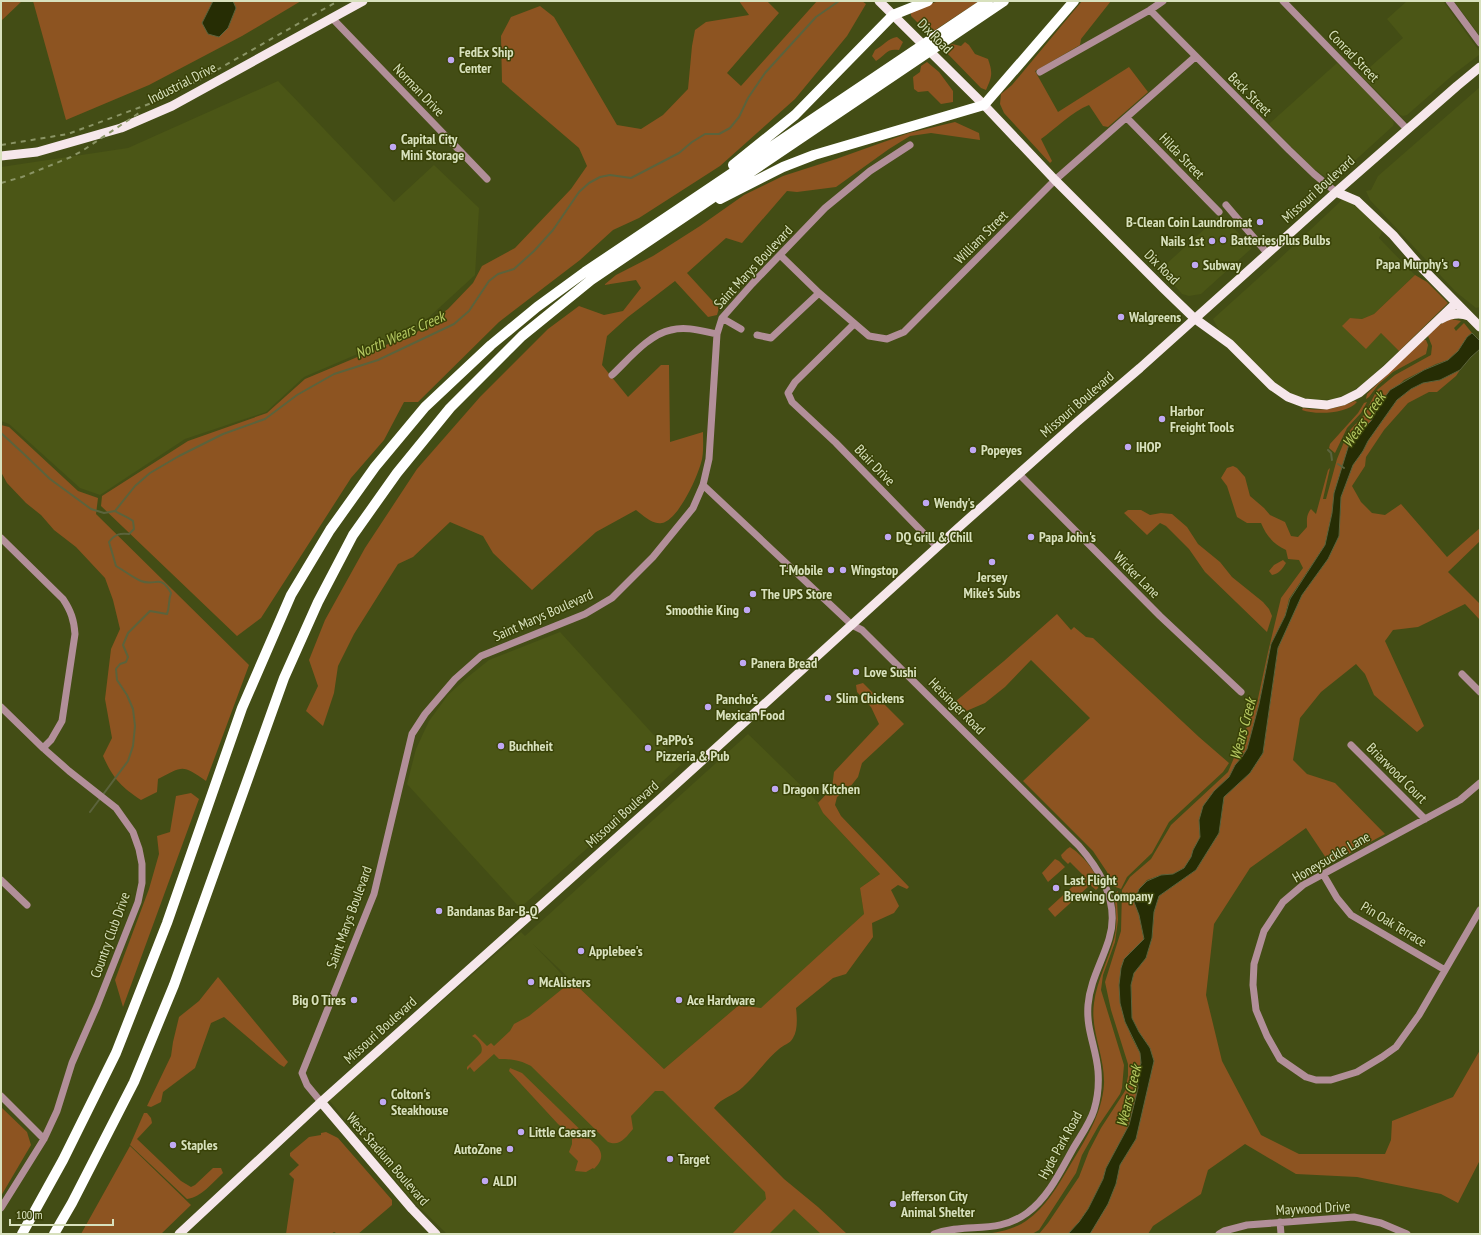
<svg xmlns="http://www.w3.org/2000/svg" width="1481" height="1235" font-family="'PT Sans Narrow',sans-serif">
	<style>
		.built { fill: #4b5616 }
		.green { fill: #8d5421 }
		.water { fill: #262d04; stroke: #5b633c }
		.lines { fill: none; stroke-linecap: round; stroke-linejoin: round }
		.stream { stroke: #5b633c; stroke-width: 2 }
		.minor { stroke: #b28f99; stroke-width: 7 }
		.major { stroke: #f6e7eb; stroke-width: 9 }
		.highway { stroke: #fff; stroke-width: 10 }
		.rail { stroke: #8a9465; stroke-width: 2; stroke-dasharray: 5 5; stroke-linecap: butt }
		.poi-dot { fill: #c0a8f3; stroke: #394207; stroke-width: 1.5 }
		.labels { text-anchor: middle; stroke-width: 3; stroke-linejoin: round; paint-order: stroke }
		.street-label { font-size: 14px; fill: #d8e1bd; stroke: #394207 }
		.poi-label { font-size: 14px; font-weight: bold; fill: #d8e1bd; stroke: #394207; text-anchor: start }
		.water-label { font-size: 15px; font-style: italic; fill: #b6c962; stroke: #394207 }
	</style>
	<rect width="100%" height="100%" fill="#434d15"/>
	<path class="built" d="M1407,1H1443L1480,52L1479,55L1454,74L1407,115L1403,116L1400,115L1361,75L1403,38L1387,19Z
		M1454,1H1480V36Z
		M1337,63L1390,115L1394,123L1393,126L1338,176L1330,180L1310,166L1269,124Z
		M278,81L394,202L434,165L479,208L475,275L416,329L304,377L266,412L185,439L100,495L80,488L9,424L1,421V167L128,148Z
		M1480,87V307L1476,308L1456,292L1370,200L1366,191L1371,190L1378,176Z
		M1343,199L1353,204L1363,212L1381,229L1382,232L1379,238L1415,275L1374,314L1362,319L1350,318L1343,325L1366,348L1381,333L1399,351L1363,384L1349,393L1334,399L1318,400L1308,399L1296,396L1285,391L1276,384L1221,334L1213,319L1275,263Z
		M1221,214L1252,248L1201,294L1189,296L1182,294L1163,272V267Z
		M560,632L681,765L520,908L407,784L416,749L429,721L448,695L469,676L489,660Z
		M748,734L820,804L823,813L880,874L860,888L864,914L761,1009L739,1005L664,1069L533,944L774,1197L737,1234H447L414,1202L329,1100L521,932L525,936Z
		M791,1201L826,1234H759Z"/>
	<path class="green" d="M1,1H22L1,21Z
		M33,1H213L202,23L228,28L236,8L233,1H301L242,36L149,85L66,120Z
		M739,1H767L779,13L727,73L741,86L817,1H862L866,4L847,36L795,99L720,166L639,218L613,230L580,260L499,322L418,402H404L384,440L351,478L261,618L237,636L101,506L102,496L188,441L267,413L305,379L417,332L448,309L473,283L482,266L515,248L571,189L587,166L579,148L502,82L501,36L511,17L540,6L554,17L617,125L641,129L663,115L688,89L692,46L695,30L706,22L749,15Z
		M939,1H979L929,34L911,16V13L915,9Z
		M1082,1H1111L1081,39L1080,45L1035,71L1058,112L1129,67L1148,92L1108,127L1103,126L1089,105C1073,111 1055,129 1041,139L1052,161L1050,163L1004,113L1000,104L1001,94L1012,85Z
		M897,37L903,42L899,50C886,48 886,55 876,61L872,56L875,50C883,46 888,38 897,37Z
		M965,42L969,45L975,54L988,59C993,73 992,77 986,90L981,88L944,50L952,44L961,46Z
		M927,62L939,72L953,91V102L941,104L928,91L918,92L914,89L913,77L920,72L921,66Z
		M955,122L979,133L980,140L931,133L910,136L889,149L836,187L797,192L787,191L742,243L726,238L687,273L719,308L717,315L708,317L675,281L628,317L607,336L602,365L628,397L661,365H669L670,442L703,432C703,442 704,454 701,463C697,478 678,520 662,523C652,525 643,515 636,510L596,532L532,590L493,553L483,536L450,522L413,557L398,564L354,634L338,666L334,693L323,726L306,711L318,686L309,660L325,620L365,548L417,469L480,397L548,329L579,306L604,315L623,311L641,288L636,280L604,285L616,275L653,256L700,226L744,195L783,176L836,159L909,133Z
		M1415,275L1427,282L1448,303L1399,351L1381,333L1366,349L1342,326L1350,318L1362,319L1374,314Z
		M1451,319L1461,321L1454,328L1456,331L1464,323L1472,333L1467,337L1458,351L1448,360L1436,364L1404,380L1379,405L1371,421L1365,427L1357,431L1350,441L1334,493L1332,513L1325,545L1289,599L1285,616L1271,644L1259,704L1247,749L1242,757L1235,765L1229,777L1214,791L1199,820L1200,837L1193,850L1192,857L1184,868L1173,874L1161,875L1147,880L1139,889V915L1144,940L1139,946L1129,953L1120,1003L1131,1036L1140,1053L1141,1063L1137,1077L1138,1088L1129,1125L1106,1168L1103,1179L1088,1209L1079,1222L1068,1234H1039L1048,1223L1079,1177L1089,1151L1101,1128L1125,1091L1128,1076V1064L1111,1010L1105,982L1121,931L1122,890L1130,877L1151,859L1171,825L1228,772L1257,703L1268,652L1281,598L1303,568L1299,560L1288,559L1286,550C1273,544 1266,535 1261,523H1247L1237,517L1227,486L1221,478L1227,468L1233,466L1237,468L1245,477L1250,496L1264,508L1270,515L1285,522L1291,536L1298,537L1307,527C1307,520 1306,515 1311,509L1316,514L1328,470L1330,468L1323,499H1326L1337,459L1346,437L1351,429L1364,415L1377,390L1395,375L1431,355L1432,346L1428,336L1439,325Z
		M1423,340H1426L1428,345L1426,354L1393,372L1378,385L1369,397L1366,399L1367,394Z
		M1460,370L1456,376L1437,392H1429L1408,403L1384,430L1366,457L1365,466L1352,486L1361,502L1372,513L1385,515L1401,504L1447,557L1480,528V541L1448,572L1480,604V620L1465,604L1418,627L1393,630L1385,641L1424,726L1417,732L1374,695L1365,674L1356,664L1321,692L1300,718L1293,760L1307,774L1335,783L1385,834L1330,864L1306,828L1250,868L1214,924L1206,995L1222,1061L1261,1135L1299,1154H1385L1391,1140L1392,1121L1453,1097L1480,1050V1160L1458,1203L1441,1194L1357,1177L1296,1174L1245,1144L1208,1170L1201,1194L1153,1226L1148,1234H1090L1116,1184L1120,1165L1136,1139L1150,1048L1139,1032L1132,1018L1131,985L1134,973L1146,958L1152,938L1154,912L1159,896L1196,870L1219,833L1224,797L1250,773L1263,753L1278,648L1302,595L1328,559L1339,536L1341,497L1353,465L1363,451L1368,441L1397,400L1411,389L1423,383L1440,380Z
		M1355,401L1357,402C1347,414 1315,415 1302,410L1303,408C1322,412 1339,408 1355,401Z
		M1367,402L1361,413L1347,428L1335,453L1329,448L1330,444L1358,413L1364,403Z
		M1,425L9,427L78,491L98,498L96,514L249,665L206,781C182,764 183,766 158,779L157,792L141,800C120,786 113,778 103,756L112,738L105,699L111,649L120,629L113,600L105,578L76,547L54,530L41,515L26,503L7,483L1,472Z
		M1128,510H1141L1150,515L1161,513L1172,514L1187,527L1198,544L1220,562L1232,577L1263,602L1269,609L1272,616L1267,632L1205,572L1189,549L1166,526L1160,523L1147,535L1124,513Z
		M1283,560L1286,563C1282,569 1280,573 1272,575L1269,571L1274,565Z
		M1057,614L1071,630L1074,627L1086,637L1093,638L1199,737L1229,763L1223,772L1169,822L1152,853L1127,877L1121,889L1113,886L1107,872L1093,851L1023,781L1090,718L1031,660L1005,687L985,703L957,715L950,706L1004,661Z
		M863,683L904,724L862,763L858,777L850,787L837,797L835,805L841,816L909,887L907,889L898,885L891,890L899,906L894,913L872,923L873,937L846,974L833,978L796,1008C797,1017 798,1030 793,1038C790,1044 783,1045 779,1049C766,1060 756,1075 743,1087C734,1096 722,1097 714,1108L784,1179L818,1207L847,1234H821L794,1209L769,1234H732L766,1199L765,1192L663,1091H655L631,1116L633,1129C626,1137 620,1147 608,1142L531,1066C520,1060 512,1059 499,1059L494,1054L474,1072L470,1067L467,1070V1067L481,1053C484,1046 478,1039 472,1036L475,1034L487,1046L491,1043L494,1046L510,1031L514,1024L529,1016L572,981L664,1069L739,1005L761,1008L864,914L860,888L880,874L823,813L818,803L832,788L834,772L879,724L871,707L857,692L856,685Z
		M191,793L199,799L123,1007L115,980L149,889L159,854L157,836L170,832L176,796Z
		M1070,847C1081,854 1100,874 1098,888L1096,890L1090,885L1055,917L1048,909L1084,876L1070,862L1068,864L1062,858L1061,855L1067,849Z
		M1055,859L1059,861L1065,867L1048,882L1042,873Z
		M1118,891L1117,901L1118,920L1115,942L1103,975L1101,990L1124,1065L1122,1088L1120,1094L1099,1125L1082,1155L1076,1173L1039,1230L1032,1234H983C998,1233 1014,1229 1026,1221C1046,1207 1057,1187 1069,1167C1085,1140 1102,1115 1104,1084C1105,1056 1090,1031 1094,1003C1097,980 1108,961 1114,939C1118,924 1116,909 1114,894Z
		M218,977L288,1062L284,1067L279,1064L224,1017L211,1023L195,1068L163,1092L161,1102L151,1107L147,1106L171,1056L173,1042L179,1017L199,1001Z
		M510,1068L522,1073L598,1147C604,1156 601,1162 594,1169L593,1168L586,1172L575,1171L578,1161L569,1152L572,1144V1136L558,1124L509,1071Z
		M1,1107L27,1132L31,1145L1,1196Z
		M144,1113H147L151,1118L152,1123L137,1139L181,1181L191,1187L195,1185L213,1168H221L223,1173C212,1183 202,1197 187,1199L130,1145Z
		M326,1132L338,1138L392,1200V1205L358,1234H338L334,1232L331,1234H286L294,1179L289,1174L299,1165L290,1156V1153L309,1137L321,1135V1133Z
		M130,1146L191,1205L161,1234H81Z"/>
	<path class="water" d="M213,1H233L236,8L228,28L219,37L208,34L202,23Z
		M1472,333L1480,341V349L1471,357L1460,370L1440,380L1423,383L1411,389L1397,400L1368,441L1363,451L1353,465L1341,497L1339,536L1328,559L1302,595L1278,648L1263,753L1250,773L1224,797L1219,833L1196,870L1159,896L1154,912L1152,938L1146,958L1134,973L1131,985L1132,1018L1139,1032L1150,1048L1154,1061L1136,1139L1120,1165L1116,1184L1108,1204L1090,1234H1068L1079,1222L1088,1209L1103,1179L1106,1168L1129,1125L1138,1088L1137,1077L1141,1063L1140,1053L1125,1022L1120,1003L1119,985L1121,968L1124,959L1144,939L1139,915L1134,902L1139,889L1147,881L1161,875L1173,874L1184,868L1191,857L1193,850L1200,837L1199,820L1203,806L1214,791L1229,777L1235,765L1242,757L1247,749L1259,704L1271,644L1285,616L1290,599L1325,545L1332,513L1334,493L1350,441L1357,431L1365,427L1371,421L1379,405L1390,390L1424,370L1448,360L1458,351L1467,337Z"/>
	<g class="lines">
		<path class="stream" d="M1,433L25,455L50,479L91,509L104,513L115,511L135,486L150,473L179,456L223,434L265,419L297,395L334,374L378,360L454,324L469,311L489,281L498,274L514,269L534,251L553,230L579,192L589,183L600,177L610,175L631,178L679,153L692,142L705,134H719L730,128L739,117L748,98L765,73L816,17L839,1
			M1328,450L1331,453L1332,460
			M1338,464L1344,468
			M90,812L128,761L133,746L135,726L133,709L127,695L117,680L116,669L120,664L126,662L128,657L123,645L128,633L150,611L167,614C170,607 168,601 171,593C160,573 156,587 141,581C132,577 125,571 116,566L109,542C115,534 120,533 129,534L134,529L133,521C127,516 121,515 115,511"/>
		<path class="minor" d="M1283,1L1407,129
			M1449,1L1480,43
			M1150,10L1289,150L1314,174L1336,192
			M332,18L487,179
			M1040,72L1150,10L1163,1
			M1127,118L1219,212
			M1226,205L1267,253
			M780,255L819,293L869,336L887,339L904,332L1055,180L1195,57
			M722,318L741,329
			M854,324L795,382L788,393L792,402L836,443L937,547
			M757,335L771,338L819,293
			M612,375C628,360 649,334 671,330C686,326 702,331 717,334
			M1019,474L1160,616L1241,692
			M703,485L852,625L862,630L1079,846C1101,871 1120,904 1109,939C1102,962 1090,981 1088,1005C1086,1030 1096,1047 1098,1071C1099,1084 1098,1097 1094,1110C1090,1123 1081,1135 1074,1147C1061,1170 1049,1197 1027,1213C997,1235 966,1222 934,1234
			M1,538L63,599C71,611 74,620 75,634L62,721L51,740L43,748
			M1462,674L1480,692
			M1,707L43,748L69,771L116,808L133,832L139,849L142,864V883L138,902L97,1006L72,1063L57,1111L44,1139L1,1208
			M1351,745L1425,819
			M1480,783L1460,800L1303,885L1283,902L1264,931L1254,964L1253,985L1256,1010L1267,1036L1280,1059L1306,1077L1316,1080H1331L1357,1072L1382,1057L1396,1047L1419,1015L1480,910
			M1323,874L1337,898L1351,915L1445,970
			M1,880L27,905
			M1,1096L44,1139
			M321,1102L307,1085L302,1073L374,894L412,734L425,714L455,679L481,656L585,614L612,598L653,557L693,508L703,485L709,459L717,334L722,318L752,284L825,208L870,171L910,145
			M1280,1222L1281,1234
			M1219,1234L1224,1231L1247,1225L1354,1217L1381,1223L1407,1234"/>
		<path class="major" d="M879,1L984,105L1055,180L1164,289L1194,318L1230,344L1272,386L1288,397L1304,403L1327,405L1343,401L1359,393L1386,370L1456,303
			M1,156L37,152L121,128L172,106L363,1
			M1336,192L1357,201L1393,235L1420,266L1480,327
			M1441,319C1450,314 1459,312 1469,316
			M321,1102L412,1209L436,1234
			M179,1234L321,1102L661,798L957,529L1077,422L1140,368L1336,192L1457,86L1480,67"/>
		<path class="highway" d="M733,165L795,115L893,15L928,1
			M720,199L783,167L814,155L984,105L1074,1
			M22,1234L63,1160L116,1053L167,923L242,708L291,595L330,530L375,467L425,407L491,345L537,307L585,272L988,1
			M54,1234L72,1203L134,1082L174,985L284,678L318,602L353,535L397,473L450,408L522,336L591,280L1004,1"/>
		<path class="rail" d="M1,145L68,134L157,101L201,79L338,1
			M1,183L22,177L71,157L82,151L142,111"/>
	</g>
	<g class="poi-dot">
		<circle cx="451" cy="60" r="4"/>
		<circle cx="393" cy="147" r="4"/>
		<circle cx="1260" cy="222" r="4"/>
		<circle cx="1223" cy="240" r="4"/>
		<circle cx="1212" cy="241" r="4"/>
		<circle cx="1456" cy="264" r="4"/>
		<circle cx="1195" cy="265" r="4"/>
		<circle cx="1121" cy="317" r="4"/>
		<circle cx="1162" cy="419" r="4"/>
		<circle cx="1128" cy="447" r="4"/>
		<circle cx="973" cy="450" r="4"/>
		<circle cx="926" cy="503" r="4"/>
		<circle cx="888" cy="537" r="4"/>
		<circle cx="1031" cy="537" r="4"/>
		<circle cx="992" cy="562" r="4"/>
		<circle cx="831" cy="570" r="4"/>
		<circle cx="843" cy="570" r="4"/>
		<circle cx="753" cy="594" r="4"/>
		<circle cx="747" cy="610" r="4"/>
		<circle cx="743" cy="663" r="4"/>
		<circle cx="856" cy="672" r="4"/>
		<circle cx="828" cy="698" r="4"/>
		<circle cx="708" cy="707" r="4"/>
		<circle cx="501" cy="746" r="4"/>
		<circle cx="648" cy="748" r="4"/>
		<circle cx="775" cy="789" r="4"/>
		<circle cx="1056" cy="888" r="4"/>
		<circle cx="439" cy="911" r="4"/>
		<circle cx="581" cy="951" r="4"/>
		<circle cx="531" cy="982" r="4"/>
		<circle cx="354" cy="1000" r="4"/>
		<circle cx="679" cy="1000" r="4"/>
		<circle cx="383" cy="1102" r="4"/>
		<circle cx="521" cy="1132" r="4"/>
		<circle cx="173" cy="1145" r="4"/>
		<circle cx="510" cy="1149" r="4"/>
		<circle cx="670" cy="1159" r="4"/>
		<circle cx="485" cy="1181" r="4"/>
		<circle cx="893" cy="1204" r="4"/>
	</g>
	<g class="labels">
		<g class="street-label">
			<text transform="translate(935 36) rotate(45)" y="5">Dix Road</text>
			<text transform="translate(1354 56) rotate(46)" y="5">Conrad Street</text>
			<text transform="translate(182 83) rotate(-27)" y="5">Industrial Drive</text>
			<text transform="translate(419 90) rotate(46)" y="5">Norman Drive</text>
			<text transform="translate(1250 94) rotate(45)" y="5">Beck Street</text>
			<text transform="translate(1182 156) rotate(46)" y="5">Hilda Street</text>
			<text transform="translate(1318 189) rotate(-42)" y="5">Missouri Boulevard</text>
			<text transform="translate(981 237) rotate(-45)" y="5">William Street</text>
			<text transform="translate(753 267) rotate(-47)" y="5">Saint Marys Boulevard</text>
			<text transform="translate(1162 267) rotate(45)" y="5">Dix Road</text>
			<text transform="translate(1077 404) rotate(-41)" y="5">Missouri Boulevard</text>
			<text transform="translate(875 465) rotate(46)" y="5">Blair Drive</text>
			<text transform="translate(1137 575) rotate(45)" y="5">Wicker Lane</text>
			<text transform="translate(543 615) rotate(-24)" y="5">Saint Marys Boulevard</text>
			<text transform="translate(957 706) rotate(45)" y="5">Heisinger Road</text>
			<text transform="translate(1397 773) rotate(45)" y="5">Briarwood Court</text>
			<text transform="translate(622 814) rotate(-42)" y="5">Missouri Boulevard</text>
			<text transform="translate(1331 857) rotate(-30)" y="5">Honeysuckle Lane</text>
			<text transform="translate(349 917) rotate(-70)" y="5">Saint Marys Boulevard</text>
			<text transform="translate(1394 924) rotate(31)" y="5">Pin Oak Terrace</text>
			<text transform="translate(110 935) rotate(-70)" y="5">Country Club Drive</text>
			<text transform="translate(380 1030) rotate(-42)" y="5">Missouri Boulevard</text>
			<text transform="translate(1060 1145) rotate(-61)" y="5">Hyde Park Road</text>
			<text transform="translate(388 1159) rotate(49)" y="5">West Stadium Boulevard</text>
			<text transform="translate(1313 1208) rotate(-3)" y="5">Maywood Drive</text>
		</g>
		<g class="poi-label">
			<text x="459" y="57">FedEx Ship<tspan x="459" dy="16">Center</tspan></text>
			<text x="401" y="144">Capital City<tspan x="401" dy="16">Mini Storage</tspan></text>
			<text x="1252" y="227" text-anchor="end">B-Clean Coin Laundromat</text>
			<text x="1231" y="245">Batteries Plus Bulbs</text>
			<text x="1204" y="246" text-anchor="end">Nails 1st</text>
			<text x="1448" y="269" text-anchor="end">Papa Murphy's</text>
			<text x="1203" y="270">Subway</text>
			<text x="1129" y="322">Walgreens</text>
			<text x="1170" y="416">Harbor<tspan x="1170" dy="16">Freight Tools</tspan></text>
			<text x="1136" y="452">IHOP</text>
			<text x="981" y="455">Popeyes</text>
			<text x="934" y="508">Wendy's</text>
			<text x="896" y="542">DQ Grill &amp; Chill</text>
			<text x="1039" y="542">Papa John's</text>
			<text x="823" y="575" text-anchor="end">T-Mobile</text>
			<text x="851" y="575">Wingstop</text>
			<text x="992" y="582" text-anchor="middle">Jersey<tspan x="992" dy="16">Mike's Subs</tspan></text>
			<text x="761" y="599">The UPS Store</text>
			<text x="739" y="615" text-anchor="end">Smoothie King</text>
			<text x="751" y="668">Panera Bread</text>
			<text x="864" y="677">Love Sushi</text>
			<text x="836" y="703">Slim Chickens</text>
			<text x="716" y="704">Pancho's<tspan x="716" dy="16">Mexican Food</tspan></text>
			<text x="656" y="745">PaPPo's<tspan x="656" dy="16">Pizzeria &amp; Pub</tspan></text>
			<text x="509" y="751">Buchheit</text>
			<text x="783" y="794">Dragon Kitchen</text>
			<text x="1064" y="885">Last Flight<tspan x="1064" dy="16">Brewing Company</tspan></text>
			<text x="447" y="916">Bandanas Bar-B-Q</text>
			<text x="589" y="956">Applebee's</text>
			<text x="539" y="987">McAlisters</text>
			<text x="346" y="1005" text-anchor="end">Big O Tires</text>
			<text x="687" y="1005">Ace Hardware</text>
			<text x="391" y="1099">Colton's<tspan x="391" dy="16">Steakhouse</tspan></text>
			<text x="529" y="1137">Little Caesars</text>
			<text x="181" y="1150">Staples</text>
			<text x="502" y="1154" text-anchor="end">AutoZone</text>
			<text x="678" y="1164">Target</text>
			<text x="493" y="1186">ALDI</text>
			<text x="901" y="1201">Jefferson City<tspan x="901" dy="16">Animal Shelter</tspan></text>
		</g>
		<g class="water-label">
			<text transform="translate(400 335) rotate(-24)" y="5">North Wears Creek</text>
			<text transform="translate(1364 420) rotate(-55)" y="5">Wears Creek</text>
			<text transform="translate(1243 729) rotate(-75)" y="5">Wears Creek</text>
			<text transform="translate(1129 1096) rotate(-76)" y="5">Wears Creek</text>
		</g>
	</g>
	<rect width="1481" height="1235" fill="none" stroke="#d8e1bd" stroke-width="4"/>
	<path d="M10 1219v6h103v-6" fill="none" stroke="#d8e1bd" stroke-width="2"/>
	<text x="16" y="1219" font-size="12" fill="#d8e1bd" stroke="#394207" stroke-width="3" paint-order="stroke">100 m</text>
</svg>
